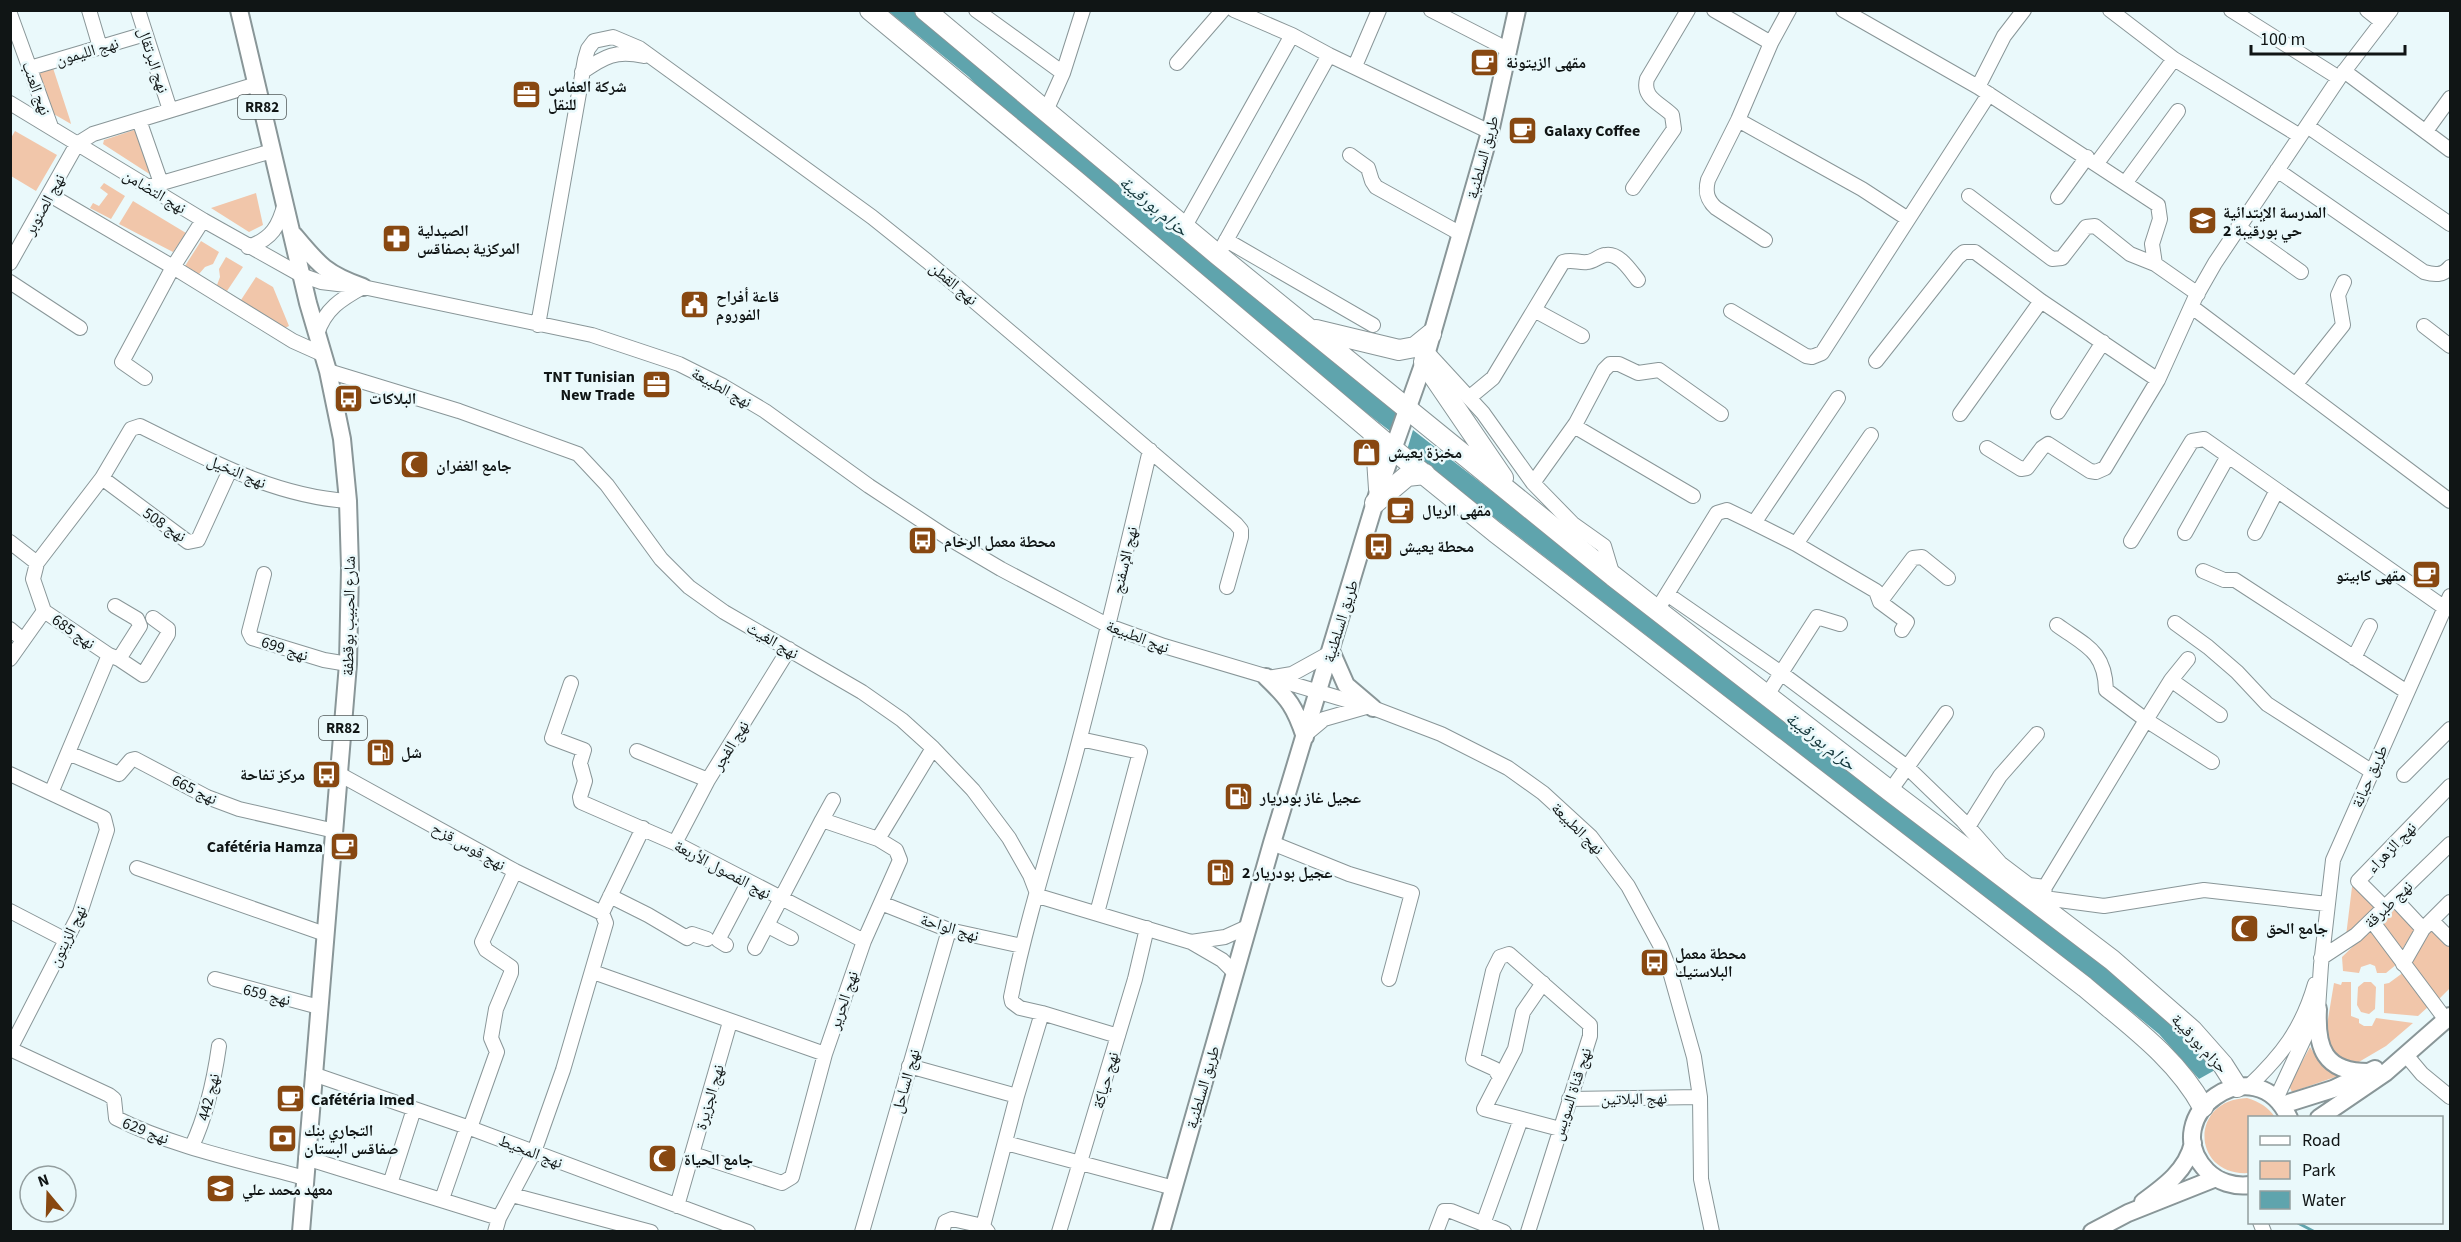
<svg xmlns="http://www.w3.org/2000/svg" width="2461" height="1242" font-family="'Source Sans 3','Noto Naskh Arabic',sans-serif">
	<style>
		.green { fill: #f1c6aa }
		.water { fill: #5fa4ad }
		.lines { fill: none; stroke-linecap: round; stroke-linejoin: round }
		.stream { stroke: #5fa4ad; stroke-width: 3 }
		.minor-casing { stroke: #899698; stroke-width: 16 }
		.major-casing { stroke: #899698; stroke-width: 20 }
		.highway-casing { stroke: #899698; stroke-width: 22 }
		.minor { stroke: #fff; stroke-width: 14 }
		.major { stroke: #fff; stroke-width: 16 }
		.highway { stroke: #fff; stroke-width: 20 }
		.labels { text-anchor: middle; stroke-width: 5; stroke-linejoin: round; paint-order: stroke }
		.shield { fill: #eaf9fb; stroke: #51595a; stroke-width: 1.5 }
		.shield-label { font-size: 15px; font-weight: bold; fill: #101515 }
		.street-label { font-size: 16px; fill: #101515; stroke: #eaf9fb }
		.poi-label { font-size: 16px; font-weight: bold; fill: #101515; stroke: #eaf9fb; text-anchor: start }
		.water-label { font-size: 18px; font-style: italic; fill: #13363a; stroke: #eaf9fb }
	</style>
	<rect width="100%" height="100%" fill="#eaf9fb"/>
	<path class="green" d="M53,68L70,120L71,124L52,113L39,76L40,72Z
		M137,129L152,173L151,175L103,144L104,140Z
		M15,131L57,155L36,191L11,176V138Z
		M104,183L125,196L111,219L90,208L93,203L99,206L108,194L100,188Z
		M256,193L263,225L249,232L211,208Z
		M133,201L186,233L173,252L119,224Z
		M201,241L219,252L213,264L205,267L199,274L185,266Z
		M226,257L243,267L227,291L217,285L220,277L219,269Z
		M256,277L273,287L289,326L285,328L241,300Z
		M2355,886L2377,908L2346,936L2352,887Z
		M2393,907L2415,929L2401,951L2378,920Z
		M2372,928L2397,964L2386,973H2377L2375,966L2370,964L2361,967L2359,973L2343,971L2342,957Z
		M2433,929L2450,946V988L2437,1001L2409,964L2424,938Z
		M2404,972L2429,1006L2418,1016L2384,1013V984L2389,983Z
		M2342,982H2351V1016L2359,1019V1023L2364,1026H2372L2376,1018L2413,1023L2386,1046L2352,1066L2334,1054L2325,1037L2334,983L2341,985Z
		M2364,982H2371L2376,987L2375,1009L2369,1014L2361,1012L2357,1005L2358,987Z
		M2310,1047L2322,1066L2338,1076L2292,1092L2289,1086Z
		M2247,1098C2260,1102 2268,1107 2275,1117L2250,1118L2249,1173C2192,1177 2188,1100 2247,1098Z"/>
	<path class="water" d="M888,11H913L974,59L1396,413L1390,431L1320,377L1013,124L969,77Z
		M1413,430L2167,1015L2215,1070L2199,1079L2159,1034L2131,1011L1407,450Z"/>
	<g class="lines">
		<path class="stream" d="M2296,1222L2315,1232"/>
		<defs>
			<path id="minor" d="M89,10L100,47
				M138,10L170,110
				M976,10L1063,73
				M1234,10L1292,35
				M1431,10L1509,50
				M1714,10L1771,43L1789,10
				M1843,10L1978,87L2158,205L2160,219L2152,244L2155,264L2198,294
				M2110,10L2174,59L2300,136
				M2231,10L2339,78
				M2367,10L2382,22
				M10,14L51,127
				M1177,63L1223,10
				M1355,66L1379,10
				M30,68L145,34
				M2344,71L2450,150
				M582,72C605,56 616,50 644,56
				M1978,87L2004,36L2024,10
				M10,103L203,220L301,275L321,282L363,287L592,335L679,364L723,386L765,411L869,486L945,536L1001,569L1109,626L1164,646L1373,708L1441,734L1508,768L1543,793L1591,837L1628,886L1660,945L1669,968L1694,1057L1700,1097L1701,1179L1712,1232
				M1046,111L1063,73L1083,10
				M139,120L161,183
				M1738,120L1862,189L1908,219
				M2307,126L2450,224
				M2426,131L2450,98
				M1350,155L1368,168L1372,181L1376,187L1461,234
				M2097,163L2174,59
				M2277,170L2424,272C2434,275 2443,276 2450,267
				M2126,182L2178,111
				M148,187L272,151
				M1633,188L1674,129L1672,115C1660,103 1642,98 1647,79L1688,10
				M50,195L173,267L293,341L322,354
				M1969,196L2052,259L2062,258L2086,227L2095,226L2130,254L2155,264
				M2058,197L2087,157
				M1185,226L1292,35L1329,55L1490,132
				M2238,227L2301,272
				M1226,240L1373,325
				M1765,240L1716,208C1707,200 1705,192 1708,180L1738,120L1771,43
				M248,247C272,239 279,226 285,203
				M1218,255L1329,55
				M10,263L77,144L93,134L257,84
				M10,282L80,328
				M2192,307L2450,501
				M1536,311L1582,336
				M1731,311L1806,356L1812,357L1822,353L1989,94
				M538,325L585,59L588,49L594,41L613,37L639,48L872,217L927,261L1236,524L1241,530V537L1227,587
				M2424,326L2450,346
				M317,334C325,309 341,299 363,287
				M1426,351L1483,413L1533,483L1573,524L1604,546L1613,576
				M1876,361L1958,257L1964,252H1975L2041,301L2158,380
				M328,371L459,411L578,454L607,485L661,559L689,587L724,612L862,692L902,720L933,748L973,790L1009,838L1030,875L1038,896L1191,942L1222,960L1234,972
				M145,378L122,362L173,267L203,220
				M2296,384L2343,325L2338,295L2344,282
				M1470,397L1493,378L1563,262C1572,259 1579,263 1587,262C1593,262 1599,256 1605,255C1619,252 1630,270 1638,280
				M1838,398L1754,523L1796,544L1876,591L1880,602L1907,622L1902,630
				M2058,412L2103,342
				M1960,414L2041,301
				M1574,426L1693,496
				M1987,448L2021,469L2027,468L2042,448L2048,444L2090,471L2096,472L2105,468L2158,380L2195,298L2215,263L2339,78L2391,10
				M102,478L188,542L198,540L230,470
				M1533,483L1576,423L1604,370L1610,364H1619L1638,373L1659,370L1721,414
				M2185,533L2228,456
				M2255,533L2277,490
				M2131,541L2192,441L2204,439L2445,608
				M10,542L37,563L33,579L44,611L109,655L51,793
				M1796,544L1871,435
				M37,563L102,478L131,429L140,426C207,459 273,496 348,501
				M2203,571L2224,580H2235L2407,692
				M264,574L249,632L252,638L324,660L348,664
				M1667,594L1781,673L1907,767L1963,821L2000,863L2029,885L2045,887
				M1662,602L1717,513L1727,510L1754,523
				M1880,602L1913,558L1922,557L1948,578
				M115,606L137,619L140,626L119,659
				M2175,623L2208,647L2237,672L2267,704L2371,771
				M2057,625C2086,646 2105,651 2106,690L2146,720L2171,680L2220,715
				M10,629L23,640
				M109,655L119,659L143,675L168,634V629L153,618
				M2354,658L2370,626
				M10,659L44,611
				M1274,677L1292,674L1330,653
				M2171,680L2188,659
				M571,683L552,738L584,750L580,763L585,781L580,797L581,802L675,843L864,941
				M1767,695L1817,617L1840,624
				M1306,734L1324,719L1366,707
				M1080,739L1140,752L1097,913
				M637,751L708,780
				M68,753L119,774L131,760L135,759L207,797L239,809L335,831
				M10,774L104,818L107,830L80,913L10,1049
				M339,774L515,871L602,913
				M2404,775L2450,729
				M1890,791L1946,713
				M822,820L833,800
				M1968,827L2000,776L2037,734
				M675,843L708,780L789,649
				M1272,843L1349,874L1412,893L1389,979
				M137,868L325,934
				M2044,895L2045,887L2146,720L2212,762
				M610,896L648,915L687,938L692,934L707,939
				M2044,898L2104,906L2204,890L2327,904
				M2395,899L2423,929
				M881,903L949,930L1022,946
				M2385,908L2358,881L2450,786
				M10,911L66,940
				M2372,921L2446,1020
				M2432,921L2450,939
				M768,926L791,938
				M1191,942L1225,937L1247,927
				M726,945L718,940L748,883
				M755,948L822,820L878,839
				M2321,958L2356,935L2450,844
				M2403,964L2423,929L2450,902
				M593,972L825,1054
				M215,979L319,1007
				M1543,983L1523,1012L1515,1049L1484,1109L1560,1129
				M1118,1036L1042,1013L1020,1008L1012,1002L1011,997C1027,918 1052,841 1073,764C1101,660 1125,555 1150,450
				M10,1049L109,1095L114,1099L116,1118C173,1147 243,1161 305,1178
				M2406,1055L2422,1074L2450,1097
				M909,1066L1017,1096
				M313,1074L470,1128L748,1232
				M1499,1076L1495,1069L1473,1059L1493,971L1500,957L1509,954L1590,1025V1036L1528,1232
				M2248,1087C2282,1055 2302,1029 2315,984
				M1569,1099L1700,1097
				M2276,1099L2318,1009L2321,965L2333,860L2450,596
				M470,1128L497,1052L491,1038L496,1009L511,973V967L486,950L482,942L515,871
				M1006,1143L1174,1188
				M192,1146C207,1114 214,1081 219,1046
				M693,1154L782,1183L792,1177L825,1054L864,941L900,860L896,850L878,839L933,748
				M306,1158L499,1218
				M390,1184L414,1109
				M512,1195L651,1232
				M442,1199L467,1127
				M677,1206L730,1022
				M2260,1222L2264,1232
				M1483,1224L1521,1119
				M983,1226L1017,1096L1042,1013
				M495,1232L499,1218L534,1152L563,1070L606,923L602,913L643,828
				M862,1232L949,930
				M942,1232L945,1222L952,1219L983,1226L988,1232
				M1059,1232L1135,979L1147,928
				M1436,1232L1444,1211H1451L1504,1232"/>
			<path id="major" d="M239,10L308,303L328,371L342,439L348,501L350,568L348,664L301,1232
				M294,235C319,265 326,274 363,287
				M1331,651L1346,685L1373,708
				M1266,677C1289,699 1295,707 1305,737
				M2318,1009C2316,1048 2324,1072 2368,1072
				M2282,1105L2333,1089L2375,1069
				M2319,1118L2385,1073L2450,1016
				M2250,1185C2234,1187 2218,1182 2207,1171C2154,1116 2256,1044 2289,1118
				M2143,1202C2165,1186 2187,1170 2193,1143
				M1161,1232L1272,843L1379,489L1424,362L1490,132L1517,10
				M2092,1232L2128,1213L2216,1178"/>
			<path id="highway" d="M870,10L1076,181L1394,450L1495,532L2085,987C2127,1023 2176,1057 2203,1107
				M925,10L1218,255L1613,576L1890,791L2112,960L2192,1030L2223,1065L2237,1087
				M1316,330L1399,350L1415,347L1431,334
				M1424,362L1503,478
				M1372,431L1376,444L1379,489
				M1375,503L1407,476L1425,474"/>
		</defs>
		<use href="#minor" class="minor-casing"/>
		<use href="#major" class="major-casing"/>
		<use href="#highway" class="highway-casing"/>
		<use href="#minor" class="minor"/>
		<use href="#major" class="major"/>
		<use href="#highway" class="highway"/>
	</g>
	<defs>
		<symbol id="cafe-square" viewBox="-11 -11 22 22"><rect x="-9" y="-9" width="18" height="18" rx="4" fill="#884811" stroke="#eaf9fb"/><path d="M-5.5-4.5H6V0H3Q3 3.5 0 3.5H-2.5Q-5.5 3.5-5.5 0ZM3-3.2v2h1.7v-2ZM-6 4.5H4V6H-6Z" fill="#fff"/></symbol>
		<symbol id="office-square" viewBox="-11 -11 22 22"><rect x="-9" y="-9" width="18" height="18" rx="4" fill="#884811" stroke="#eaf9fb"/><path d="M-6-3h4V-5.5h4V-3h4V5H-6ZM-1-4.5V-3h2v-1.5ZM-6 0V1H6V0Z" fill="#fff"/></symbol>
		<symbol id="school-square" viewBox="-11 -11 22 22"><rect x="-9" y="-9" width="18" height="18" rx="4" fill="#884811" stroke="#eaf9fb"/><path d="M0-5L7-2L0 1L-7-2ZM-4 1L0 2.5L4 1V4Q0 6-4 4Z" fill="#fff"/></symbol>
		<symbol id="pharmacy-square" viewBox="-11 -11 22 22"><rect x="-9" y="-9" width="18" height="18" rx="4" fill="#884811" stroke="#eaf9fb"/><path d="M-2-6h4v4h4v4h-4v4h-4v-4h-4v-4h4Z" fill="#fff"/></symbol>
		<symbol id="civic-square" viewBox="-11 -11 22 22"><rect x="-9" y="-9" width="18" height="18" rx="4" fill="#884811" stroke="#eaf9fb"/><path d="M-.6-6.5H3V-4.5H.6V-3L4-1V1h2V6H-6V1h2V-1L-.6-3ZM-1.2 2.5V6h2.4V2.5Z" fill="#fff"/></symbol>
		<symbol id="bus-square" viewBox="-11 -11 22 22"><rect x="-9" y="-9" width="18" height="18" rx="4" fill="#884811" stroke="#eaf9fb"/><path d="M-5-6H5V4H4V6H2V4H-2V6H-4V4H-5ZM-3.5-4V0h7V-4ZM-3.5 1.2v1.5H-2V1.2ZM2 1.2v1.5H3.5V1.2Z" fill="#fff"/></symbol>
		<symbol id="shop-square" viewBox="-11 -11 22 22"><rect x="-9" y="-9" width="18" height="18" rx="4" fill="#884811" stroke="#eaf9fb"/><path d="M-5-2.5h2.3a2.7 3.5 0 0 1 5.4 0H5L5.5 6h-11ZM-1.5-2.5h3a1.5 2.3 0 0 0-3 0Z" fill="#fff"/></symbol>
		<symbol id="mosque-square" viewBox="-11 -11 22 22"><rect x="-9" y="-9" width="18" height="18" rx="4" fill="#884811" stroke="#eaf9fb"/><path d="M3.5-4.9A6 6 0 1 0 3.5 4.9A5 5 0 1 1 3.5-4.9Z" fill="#fff"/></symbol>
		<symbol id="fuel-square" viewBox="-11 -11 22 22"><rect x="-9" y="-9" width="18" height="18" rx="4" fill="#884811" stroke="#eaf9fb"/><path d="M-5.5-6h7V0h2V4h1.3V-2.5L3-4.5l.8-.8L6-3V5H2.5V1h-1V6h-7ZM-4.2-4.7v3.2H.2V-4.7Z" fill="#fff"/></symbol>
		<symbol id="bank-square" viewBox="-11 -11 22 22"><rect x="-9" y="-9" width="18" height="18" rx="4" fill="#884811" stroke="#eaf9fb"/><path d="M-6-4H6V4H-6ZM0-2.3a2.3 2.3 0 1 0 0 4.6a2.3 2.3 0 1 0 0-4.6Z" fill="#fff"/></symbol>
	</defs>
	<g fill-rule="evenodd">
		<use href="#cafe-square" x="1468" y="46" width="33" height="33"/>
		<use href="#office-square" x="510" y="78" width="33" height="33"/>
		<use href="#cafe-square" x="1506" y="114" width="33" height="33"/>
		<use href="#school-square" x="2186" y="204" width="33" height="33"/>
		<use href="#pharmacy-square" x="380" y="222" width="33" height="33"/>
		<use href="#civic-square" x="678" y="288" width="33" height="33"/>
		<use href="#office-square" x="640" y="368" width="33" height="33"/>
		<use href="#bus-square" x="332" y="382" width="33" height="33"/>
		<use href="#shop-square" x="1350" y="436" width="33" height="33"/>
		<use href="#mosque-square" x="398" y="448" width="33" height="33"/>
		<use href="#cafe-square" x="1384" y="494" width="33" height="33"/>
		<use href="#bus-square" x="906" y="524" width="33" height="33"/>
		<use href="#bus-square" x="1362" y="530" width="33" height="33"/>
		<use href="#cafe-square" x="2410" y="558" width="33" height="33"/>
		<use href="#fuel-square" x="364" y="736" width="33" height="33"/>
		<use href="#bus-square" x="310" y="758" width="33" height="33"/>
		<use href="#fuel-square" x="1222" y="780" width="33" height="33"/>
		<use href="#cafe-square" x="328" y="830" width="33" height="33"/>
		<use href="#fuel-square" x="1204" y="856" width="33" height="33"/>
		<use href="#mosque-square" x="2228" y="912" width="33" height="33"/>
		<use href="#bus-square" x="1638" y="946" width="33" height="33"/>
		<use href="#cafe-square" x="274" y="1082" width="33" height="33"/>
		<use href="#bank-square" x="266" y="1122" width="33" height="33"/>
		<use href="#mosque-square" x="646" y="1142" width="33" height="33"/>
		<use href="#school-square" x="204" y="1172" width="33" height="33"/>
	</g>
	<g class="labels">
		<g class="shield">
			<rect x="238" y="95" width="48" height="24" rx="4.5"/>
			<rect x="319" y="716" width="48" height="24" rx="4.5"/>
		</g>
		<g class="shield-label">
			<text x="262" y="112">RR82</text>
			<text x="343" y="733">RR82</text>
		</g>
		<g class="street-label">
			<text transform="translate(87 51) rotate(-16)" y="6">نهج الليمون</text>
			<text transform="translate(154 60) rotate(72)" y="6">نهج البرتقال</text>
			<text transform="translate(37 88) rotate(70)" y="6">نهج العنب</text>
			<text transform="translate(1482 157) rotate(-75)" y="6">طريق السلطنية</text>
			<text transform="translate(155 191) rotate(31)" y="6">نهج التضامن</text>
			<text transform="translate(44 204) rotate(-61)" y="6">نهج الصنوبر</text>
			<text transform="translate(954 283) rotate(40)" y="6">نهج القطن</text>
			<text transform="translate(722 387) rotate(29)" y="6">نهج الطبيعة</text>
			<text transform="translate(237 471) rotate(23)" y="6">نهج النخيل</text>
			<text transform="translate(165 524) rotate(34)" y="6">نهج 508</text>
			<text transform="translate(1124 560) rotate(-77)" y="6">نهج الإسفنج</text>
			<text transform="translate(348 616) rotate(-89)" y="6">شارع الحبيب بوقطفة</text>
			<text transform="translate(1340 621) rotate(-73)" y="6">طريق السلطنية</text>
			<text transform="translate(74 631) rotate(35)" y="6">نهج 685</text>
			<text transform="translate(1138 636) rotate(21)" y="6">نهج الطبيعة</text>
			<text transform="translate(773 640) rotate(30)" y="6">نهج الغيث</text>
			<text transform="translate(285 648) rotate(18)" y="6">نهج 699</text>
			<text transform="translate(730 745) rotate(-58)" y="6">نهج الفجر</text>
			<text transform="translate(2369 776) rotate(-66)" y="6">طريق حبانة</text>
			<text transform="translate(195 789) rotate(26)" y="6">نهج 665</text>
			<text transform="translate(1578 828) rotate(45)" y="6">نهج الطبيعة</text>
			<text transform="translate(469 846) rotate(29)" y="6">نهج قوس قزح</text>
			<text transform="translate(2391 847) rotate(-46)" y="6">نهج الزهراء</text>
			<text transform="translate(723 869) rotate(28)" y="6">نهج الفصول الأربعة</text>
			<text transform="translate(2388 904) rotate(-44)" y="6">نهج طبرقة</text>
			<text transform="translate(950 927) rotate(17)" y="6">نهج الواحة</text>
			<text transform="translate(67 936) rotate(-64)" y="6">نهج الزيتون</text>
			<text transform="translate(267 994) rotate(14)" y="6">نهج 659</text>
			<text transform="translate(843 1000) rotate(-71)" y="6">نهج الحرير</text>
			<text transform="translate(2200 1043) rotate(47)" y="6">حزام بورقيبة</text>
			<text transform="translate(1105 1080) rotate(-74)" y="6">نهج حياكة</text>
			<text transform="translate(905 1081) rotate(-74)" y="6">نهج الساحل</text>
			<text transform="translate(1202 1087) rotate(-74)" y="6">طريق السلطنية</text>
			<text transform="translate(1571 1094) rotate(-72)" y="6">نهج قناة السويس</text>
			<text transform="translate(208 1097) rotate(-76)" y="6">نهج 442</text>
			<text transform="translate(709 1097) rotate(-74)" y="6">نهج الجزيرة</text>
			<text transform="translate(1634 1098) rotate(-1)" y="6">نهج البلاتين</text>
			<text transform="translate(146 1130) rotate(21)" y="6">نهج 629</text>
			<text transform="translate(531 1151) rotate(21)" y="6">نهج المحيط</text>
		</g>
		<g class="poi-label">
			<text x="1506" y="68">مقهى الزيتونة</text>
			<text x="548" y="92">شركة العفاس<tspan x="548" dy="18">للنقل</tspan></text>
			<text x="1544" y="136">Galaxy Coffee</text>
			<text x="2223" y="218">المدرسة الإبتدائية<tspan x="2223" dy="18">حي بورقيبة 2</tspan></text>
			<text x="417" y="236">الصيدلية<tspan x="417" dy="18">المركزية بصفاقس</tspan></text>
			<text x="716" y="302">قاعة أفراح<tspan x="716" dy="18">الفوروم</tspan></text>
			<text x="635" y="382" text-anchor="end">TNT Tunisian<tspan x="635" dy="18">New Trade</tspan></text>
			<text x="369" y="404">البلاكات</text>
			<text x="1388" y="458">مخبزة يعيش</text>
			<text x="436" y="471">جامع الغفران</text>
			<text x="1422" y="516">مقهى الريال</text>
			<text x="944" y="547">محطة معمل الرخام</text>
			<text x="1399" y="552">محطة يعيش</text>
			<text x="2406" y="581" text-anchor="end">مقهى كابيتو</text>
			<text x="401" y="758">شل</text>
			<text x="305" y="780" text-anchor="end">مركز تفاحة</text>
			<text x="1260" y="803">عجيل غاز بودريار</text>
			<text x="323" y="852" text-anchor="end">Cafétéria Hamza</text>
			<text x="1242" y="878">عجيل بودريار 2</text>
			<text x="2266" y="934">جامع الحق</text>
			<text x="1675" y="959">محطة معمل<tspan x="1675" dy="18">البلاستيك</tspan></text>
			<text x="311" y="1105">Cafétéria Imed</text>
			<text x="304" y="1136">التجاري بنك<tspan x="304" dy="18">صفاقس البستان</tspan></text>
			<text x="684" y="1165">جامع الحياة</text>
			<text x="242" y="1195">معهد محمد علي</text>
		</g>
		<g class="water-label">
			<text transform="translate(1154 206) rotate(40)" y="6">حزام بورقيبة</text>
			<text transform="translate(1821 741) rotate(38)" y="6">حزام بورقيبة</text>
		</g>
	</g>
	<rect width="2461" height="1242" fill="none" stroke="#101515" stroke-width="24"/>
	<rect x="2248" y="1116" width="195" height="108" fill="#eaf9fb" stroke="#939e9f" stroke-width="1.5"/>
	<rect x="2260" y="1136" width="30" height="9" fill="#ffffff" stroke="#939e9f" stroke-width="1.5"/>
	<text x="2302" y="1146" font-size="18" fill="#101515">Road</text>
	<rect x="2260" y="1161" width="30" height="18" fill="#f1c6aa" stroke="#939e9f" stroke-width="1.5"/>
	<text x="2302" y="1176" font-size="18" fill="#101515">Park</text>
	<rect x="2260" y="1191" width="30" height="18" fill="#5fa4ad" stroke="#939e9f" stroke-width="1.5"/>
	<text x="2302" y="1206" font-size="18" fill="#101515">Water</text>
	<g transform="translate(48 1194) rotate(341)"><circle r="28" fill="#eaf9fb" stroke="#939e9f" stroke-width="1.5"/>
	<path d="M0-4.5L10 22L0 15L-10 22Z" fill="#884811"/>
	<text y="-9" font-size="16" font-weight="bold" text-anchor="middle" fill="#101515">N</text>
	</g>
	<path d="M2251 45v9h154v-9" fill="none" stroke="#101515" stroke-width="3"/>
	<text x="2260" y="45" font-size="18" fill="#101515" stroke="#eaf9fb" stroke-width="4.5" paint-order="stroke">100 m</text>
</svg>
